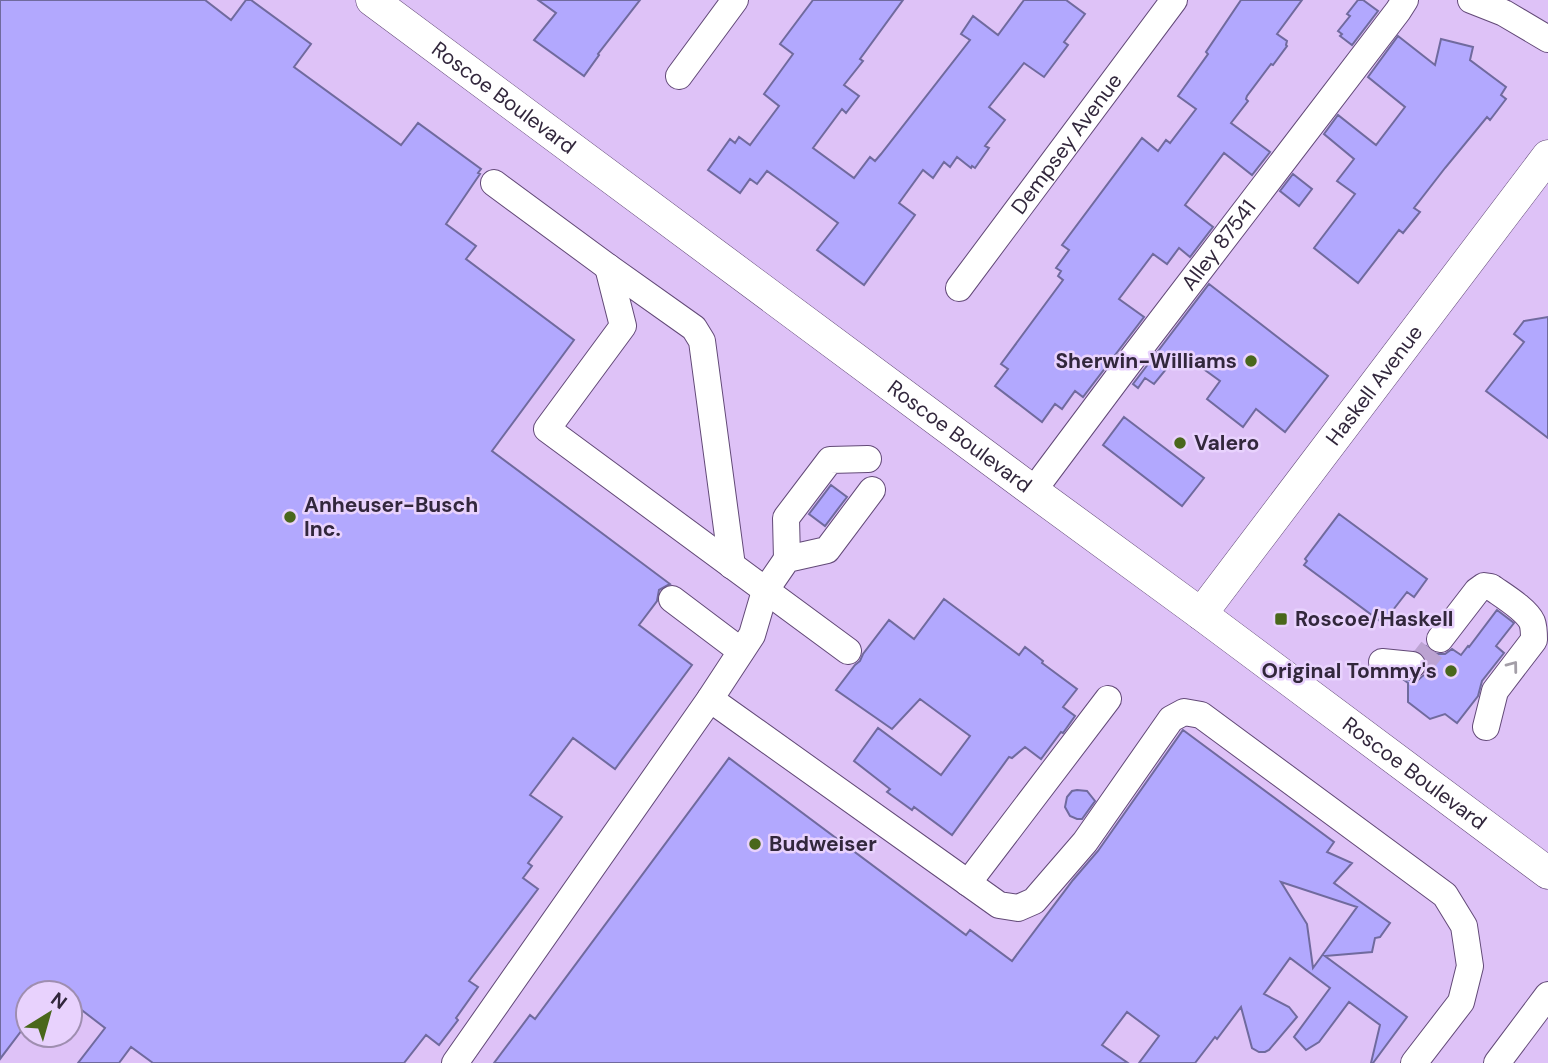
<svg xmlns="http://www.w3.org/2000/svg" width="1548" height="1063" font-family="'DM Sans',sans-serif">
	<style>
		.building { fill: #b2a8fe; stroke: #706a9e; stroke-width: 2; fill-rule: evenodd }
		.lines { fill: none; stroke-linecap: round; stroke-linejoin: round }
		.minor-tunnel { stroke: #bca3d2; stroke-width: 26; stroke-dasharray: 26 13; stroke-linecap: butt }
		.minor-casing { stroke: #624977; stroke-width: 28 }
		.major-casing { stroke: #624977; stroke-width: 33 }
		.minor { stroke: #fff; stroke-width: 26 }
		.major { stroke: #fff; stroke-width: 32 }
		.oneway { stroke: #a39ea7 }
		.poi-dot { fill: #49671b; stroke: #e8d2fd; stroke-width: 2.5 }
		.labels { text-anchor: middle; stroke-width: 5; stroke-linejoin: round; paint-order: stroke }
		.street-label { font-size: 21px; fill: #32273c; stroke: #e8d2fd }
		.poi-label { font-size: 21px; font-weight: bold; fill: #32273c; stroke: #e8d2fd; text-anchor: start }
	</style>
	<rect width="100%" height="100%" fill="#dec2f7"/>
	<path class="building" d="M0,0H205L231,20L246,0H251L311,44L294,67L401,145L418,123L481,169L478,173L480,174L446,224L476,246L466,259L574,340L492,451L670,584L659,590L657,601L639,625L692,665L615,769L573,738L530,795L562,817L528,863L532,866L523,878L538,889L469,981L478,987L456,1018L458,1020L439,1045L426,1035L404,1063H153L131,1047L119,1063H78L105,1028L70,1001V993H28V1022L0,1059Z
		M538,0H640L598,54L599,55L584,76L534,40L556,13Z
		M813,0H903L860,59L863,61L844,85L859,96L846,113L842,109L813,148L854,178L870,157L875,161L881,154L970,40L961,34L973,16L998,35L1024,0H1066L1085,14L1064,42L1068,45L1044,77L1024,63L989,107L1005,120L985,146L989,148L975,168L972,166L971,168L957,157L950,167L944,162L933,178L923,170L899,203L915,215L864,285L817,250L838,223L792,189L767,171L757,184L750,179L740,193L708,170L730,139L735,143L739,137L750,145L779,106L764,94L793,54L780,44Z
		M1241,0H1302L1277,34L1287,41L1286,45L1287,46L1273,65L1271,64L1247,96L1246,99L1248,101L1231,123L1270,152L1252,175L1224,153L1185,205L1213,227L1190,257L1179,248L1167,264L1153,254L1119,299L1144,317L1083,397L1075,391L1062,409L1055,404L1042,422L995,386L1008,369L1001,364L1063,280L1058,276L1061,271L1056,268L1069,250L1062,245L1142,138L1158,151L1166,140L1170,143L1196,109L1178,96L1208,54L1206,52Z
		M1358,0H1363L1378,11L1352,45L1340,36L1342,34L1338,31L1350,16L1347,14Z
		M1398,36L1435,65L1441,39L1473,47L1470,60L1506,87L1501,95L1506,99L1490,120L1487,117L1445,168L1414,208L1420,212L1403,233L1399,230L1358,283L1314,248L1355,194L1337,181L1354,159L1324,134L1338,115L1376,145L1405,107L1368,77Z
		M1293,174L1312,189L1299,206L1280,191Z
		M1209,284L1328,376L1285,432L1256,409L1243,427L1207,399L1220,381L1180,352L1154,384L1145,378L1138,388L1133,384Z
		M1548,317V438L1486,391L1524,342L1514,334L1524,321Z
		M1124,417L1204,478L1182,506L1103,445Z
		M831,485L847,497L825,526L809,514Z
		M1339,514L1427,579L1414,597L1407,592L1386,619L1383,617L1380,621L1304,565L1307,561L1305,559Z
		M944,599L1019,655L1025,647L1043,661L1042,663L1077,689L1063,707L1075,716L1063,733L1061,732L1041,759L1025,747L1012,758L1009,757L952,835L914,807L912,810L887,792L890,789L854,761L878,728L941,775L970,736L920,699L892,729L836,690L855,665L860,661L863,654L889,620L914,639Z
		M1497,610L1514,623L1496,646L1504,653L1482,681L1478,696L1457,723L1445,714L1430,719L1408,702V683L1404,680H1418L1425,674L1428,666L1427,659L1421,652L1426,646L1431,652L1437,654H1445L1452,649L1461,655L1468,646L1469,647Z
		M1183,730L1334,842L1327,852L1352,863L1334,883L1390,923L1380,937L1375,938L1372,952L1325,956L1407,1017L1373,1063H1371L1380,1025L1349,1002L1319,1042L1306,1050L1294,1037L1330,988L1290,958L1264,994L1289,1007L1297,1017L1269,1050L1265,1052H1259L1252,1048L1241,1007L1217,1039L1215,1037L1195,1063H1139L1159,1036L1127,1012L1102,1045L1128,1063H494L530,1015L535,1019L729,758L966,935L970,930L1012,961L1073,880L1098,851ZM1281,882L1357,907L1313,968L1307,924Z
		M1077,790L1087,791L1095,801L1082,819H1077L1070,816L1065,807L1067,797L1072,791Z"/>
	<g class="lines">
		<path class="minor-tunnel" d="M1412,665L1423,661L1440,639"/>
		<defs>
			<g id="minor">
				<path d="M1471,0L1504,13L1548,39"/>
				<path d="M679,76L735,0"/>
				<path d="M494,183L608,267L694,328L702,341L732,566"/>
				<path d="M608,267L623,326L547,429L848,651"/>
				<path id="s1" d="M959,288L1174,0"/>
				<path id="s2" d="M1033,491L1128,364L1398,11L1405,0"/>
				<path d="M787,559L786,518L830,460L868,459"/>
				<path d="M672,599L741,651"/>
				<path d="M1440,639L1477,591L1484,586L1491,587C1502,595 1526,609 1532,622C1534,627 1534,634 1534,640L1495,691L1486,727"/>
				<path d="M1382,662L1412,665"/>
				<path d="M710,699L999,905L1018,908L1034,901L1085,842L1171,719L1184,712L1201,715L1445,895L1464,926L1470,966L1461,1002L1414,1063"/>
				<path d="M968,883L1108,699"/>
				<path d="M455,1063L710,699L752,635L765,591L787,559L827,550L872,490"/>
				<path d="M1497,1063L1548,995"/>
			</g>
			<g id="major">
				<path id="s3" d="M372,0L1033,491L1201,614L1548,873"/>
				<path id="s4" d="M1201,614L1548,156"/>
			</g>
		</defs>
		<use href="#minor" class="minor-casing"/>
		<use href="#major" class="major-casing"/>
		<use href="#minor" class="minor"/>
		<use href="#major" class="major"/>
	</g>
	<defs><path id="oneway-chevron" d="M-2-3.5L2.5 0L-2 3.5" fill="none" stroke-width="1.6" stroke-linecap="round" stroke-linejoin="round" transform="scale(1.75)"/></defs>
	<use class="oneway" href="#oneway-chevron" transform="translate(1513 666) rotate(-53)"/>
	<g class="poi-dot">
		<circle cx="1251" cy="361" r="7"/>
		<circle cx="1180" cy="443" r="7"/>
		<circle cx="290" cy="517" r="7"/>
		<rect x="1274" y="612" width="14" height="14" rx="3.5"/>
		<circle cx="1451" cy="671" r="7"/>
		<circle cx="755" cy="844" r="7"/>
	</g>
	<g class="labels">
		<g class="street-label">
			<text dy="7" stroke="none"><textPath href="#s3" startOffset="164">Roscoe Boulevard</textPath></text>
			<text dy="7" stroke="none"><textPath href="#s1" startOffset="180">Dempsey Avenue</textPath></text>
			<text dy="7" stroke="none"><textPath href="#s2" startOffset="308">Alley 87541</textPath></text>
			<text dy="7" stroke="none"><textPath href="#s4" startOffset="287">Haskell Avenue</textPath></text>
			<text dy="7" stroke="none"><textPath href="#s3" startOffset="732">Roscoe Boulevard</textPath></text>
			<text dy="7" stroke="none"><textPath href="#s3" startOffset="1298">Roscoe Boulevard</textPath></text>
		</g>
		<g class="poi-label">
			<text x="1237" y="368" text-anchor="end">Sherwin-Williams</text>
			<text x="1194" y="450">Valero</text>
			<text x="304" y="512">Anheuser-Busch<tspan x="304" dy="24">Inc.</tspan></text>
			<text x="1295" y="626">Roscoe/Haskell</text>
			<text x="1437" y="678" text-anchor="end">Original Tommy's</text>
			<text x="769" y="851">Budweiser</text>
		</g>
	</g>
	<g transform="translate(49 1014) rotate(37)"><circle r="33" fill="#e8d2fd" stroke="#9f8eb0" stroke-width="2"/>
	<path d="M0-5L12 26L0 18L-12 26Z" fill="#49671b"/>
	<text y="-10" font-size="19" font-weight="bold" text-anchor="middle" fill="#32273c">N</text>
	</g>
</svg>
